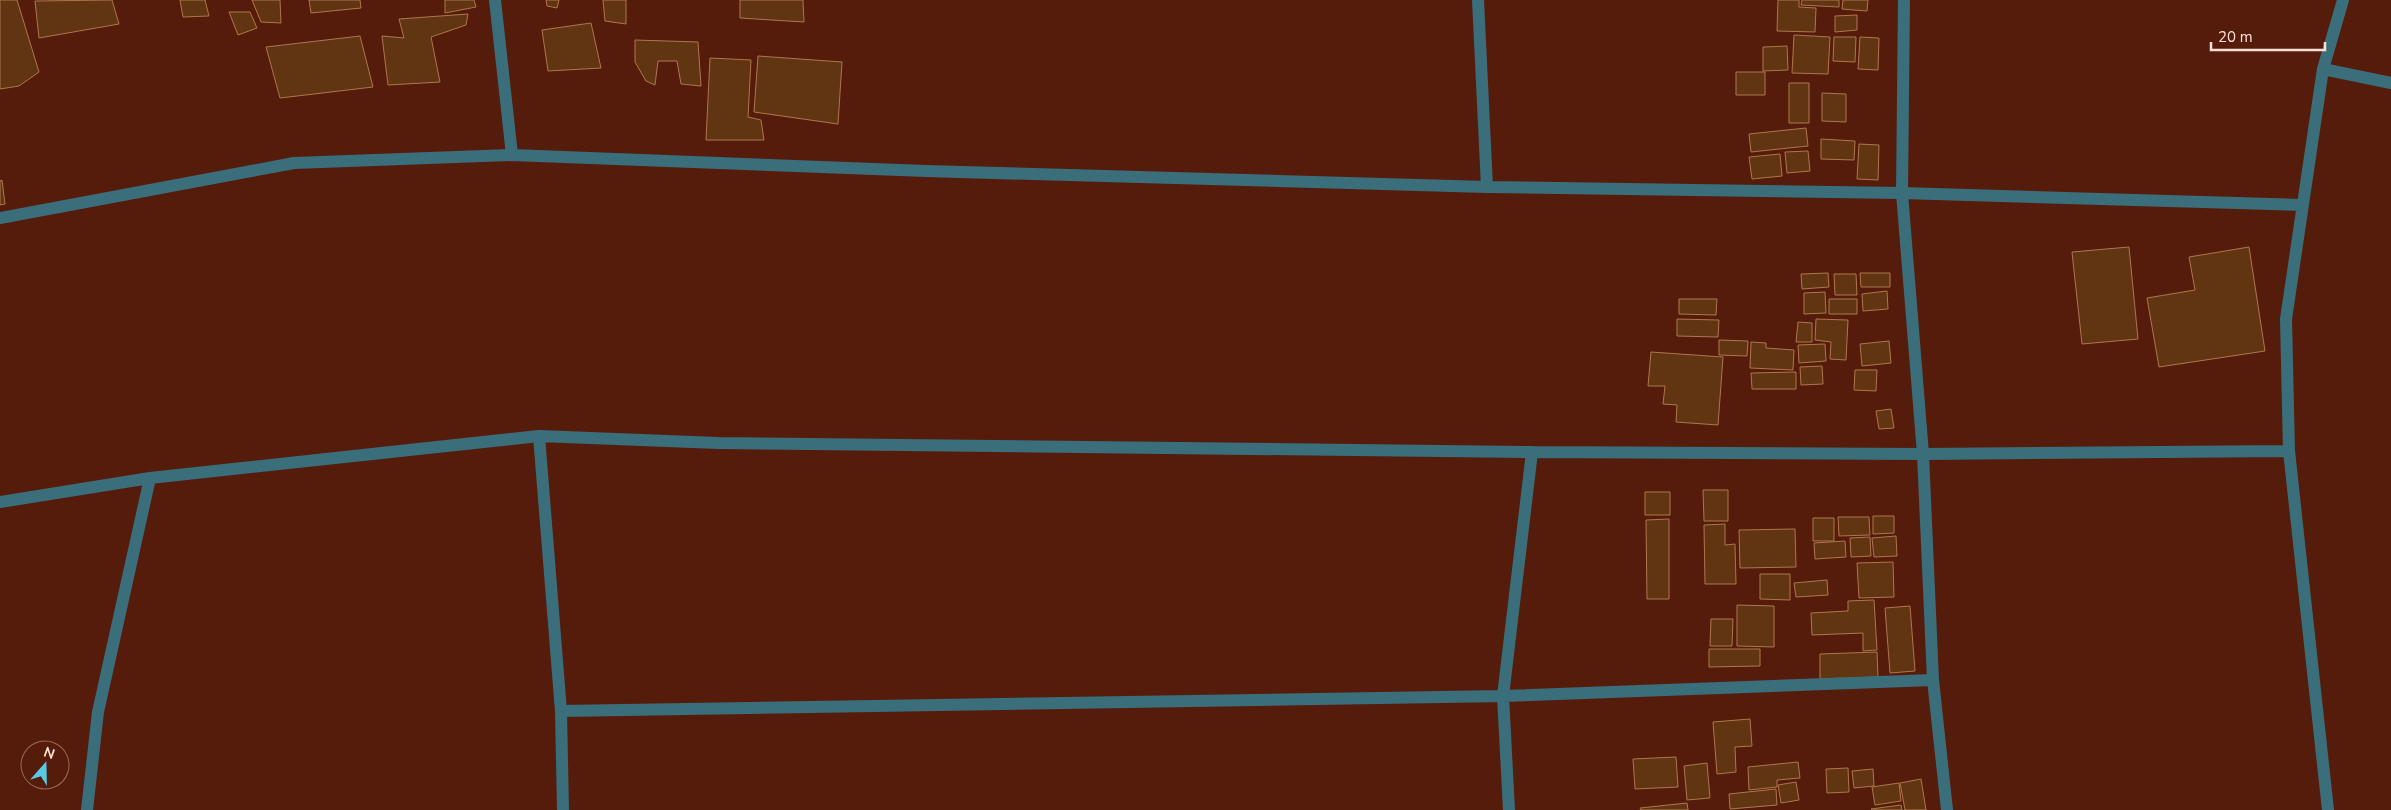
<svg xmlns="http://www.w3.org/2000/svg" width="2391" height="810" font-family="'Nunito Sans',sans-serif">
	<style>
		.building { fill: #613512; stroke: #ae764d }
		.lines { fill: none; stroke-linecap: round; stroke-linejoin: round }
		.minor { stroke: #3a6e7b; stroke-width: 12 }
	</style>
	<rect width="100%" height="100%" fill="#561c0b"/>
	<path class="building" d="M0,0H17L39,72L19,86L0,89Z
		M112,0L119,24L39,38L35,1Z
		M180,0H205L209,16L183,17Z
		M252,0H280L281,23L261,22Z
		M309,0H360L361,8L311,13Z
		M445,0H474L476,7L445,13Z
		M546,0H559L557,8L547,6Z
		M603,0H626V24L605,21Z
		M740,0H803L804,22L740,18Z
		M1778,0H1799V7L1816,8L1815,32L1777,31Z
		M1802,0H1839V7L1801,5Z
		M1843,0H1868L1867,11L1842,9Z
		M229,12H250L257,28L238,35Z
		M468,14L466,25L431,37L440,82L388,85L382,36L404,38L399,19Z
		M1857,15V30L1835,32V16Z
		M591,23L601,68L548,71L542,30Z
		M1794,35L1830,37L1828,74L1792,73Z
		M360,36L373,87L280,98L266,47Z
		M1834,37H1856L1855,62L1833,61Z
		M1860,37L1879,38L1878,70L1858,69Z
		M635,40L698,42L701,86L681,84L677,61H658L655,85L646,81L635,62Z
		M1787,46L1788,70L1763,71V47Z
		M758,56L842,62L838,124L754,112Z
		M710,58L751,60L748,117L761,120L764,140H706Z
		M1736,72H1765V95H1736Z
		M1789,83H1809V123H1789Z
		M1822,93L1846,94V122L1822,121Z
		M1806,128L1808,146L1751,152L1749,134Z
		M1821,139L1855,141L1854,160L1821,159Z
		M1859,144L1879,145L1878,180L1857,179Z
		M1808,151L1810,171L1787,173L1785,152Z
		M1780,154L1782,176L1752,179L1749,157Z
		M2,180L5,204L0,205V181Z
		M2129,247L2138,339L2082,344L2072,252Z
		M2249,247L2265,351L2159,367L2147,298L2195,290L2189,257Z
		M1828,273L1829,287L1802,289L1801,274Z
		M1860,273H1890V287H1861Z
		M1834,274H1856L1857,295H1835Z
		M1887,291L1888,309L1863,311L1862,294Z
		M1825,292L1826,313L1804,314V293Z
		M1679,299H1717L1716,315L1679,314Z
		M1829,299H1857V314H1829Z
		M1677,319L1719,320L1718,337L1677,336Z
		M1816,319L1848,320L1846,360L1830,359L1831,342L1815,340Z
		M1798,322L1812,323V342H1796Z
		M1719,340L1748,341L1747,356L1719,355Z
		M1889,341L1891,363L1862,366L1860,344Z
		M1751,342L1766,343V348L1794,350L1793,370L1750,368Z
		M1825,344L1826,361L1799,363L1798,345Z
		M1651,352L1723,357L1718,425L1676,422L1677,405L1663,404L1665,386H1648Z
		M1822,366L1823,384L1801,385L1800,367Z
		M1855,370H1877L1876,391L1854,390Z
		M1796,372V389H1752L1751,373Z
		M1891,409L1894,428L1879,429L1876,411Z
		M1703,490H1728V521H1704Z
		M1645,492H1670V515H1645Z
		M1873,516H1894V533L1873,534Z
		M1838,517H1869L1870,535L1839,536Z
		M1813,518H1834V541H1813Z
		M1669,519V599H1647L1646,520Z
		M1725,524V545L1735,544L1736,584H1705L1704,525Z
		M1795,529L1796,567L1740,568L1739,530Z
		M1896,536L1897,556L1874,557L1872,538Z
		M1870,537L1871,556L1851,557L1850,538Z
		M1845,541L1846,557L1815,559L1814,543Z
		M1893,562L1894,597L1859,598L1857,563Z
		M1760,574H1790V600L1760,599Z
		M1827,580L1828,595L1796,597L1794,583Z
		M1874,600L1877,650L1863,651V633L1812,635L1811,613L1848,611V601Z
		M1737,605L1774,606V647L1737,646Z
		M1910,606L1915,671L1890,673L1885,608Z
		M1711,619H1733L1732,646H1710Z
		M1709,649H1760V666L1709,667Z
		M1877,652L1878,677L1820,679V654Z
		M1750,719L1752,746L1735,747L1736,772L1717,774L1713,722Z
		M1676,757L1678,787L1635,789L1633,759Z
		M1798,762L1800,778L1777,780V787L1749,790L1748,767Z
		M1707,763L1710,798L1687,800L1684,766Z
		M1848,768L1849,792L1827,793L1826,769Z
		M1873,769L1874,786L1854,788L1852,771Z
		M1921,779L1926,810H1905L1900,783Z
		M1796,782L1799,800L1781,803L1778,785Z
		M1899,783L1901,801L1875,805L1872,787Z
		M1776,789L1777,805L1730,809L1729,794Z
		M1687,803L1688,810H1641L1640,808Z
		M1901,805L1902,810H1872L1871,809Z"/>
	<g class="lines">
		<path class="minor" d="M495,0L512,155
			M1478,0L1487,187
			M1904,0L1902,193L1923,454L1933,680L1947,810
			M2323,69L2391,83
			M0,218L294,163L512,155L926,171L1487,187L1902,193L2302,205
			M539,436L561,711L563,810
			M0,502L150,478L539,436L718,443L1532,452L1923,454L2289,451
			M561,711L1503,696L1933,680
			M87,810L98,712L150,478
			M1509,810L1503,696L1532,452
			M2328,810L2289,451L2286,319L2323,69L2343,0"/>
	</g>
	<g transform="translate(45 765) rotate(20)"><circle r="24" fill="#561c0b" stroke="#996a5c"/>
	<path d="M0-4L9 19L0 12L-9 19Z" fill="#58c8e4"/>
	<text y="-8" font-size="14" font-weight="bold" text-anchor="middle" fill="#fedfd6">N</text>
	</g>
	<path d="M2211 42v8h114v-8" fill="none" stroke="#fedfd6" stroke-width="2.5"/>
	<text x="2218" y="42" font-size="15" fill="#fedfd6" stroke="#561c0b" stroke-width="4" paint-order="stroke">20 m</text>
</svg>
